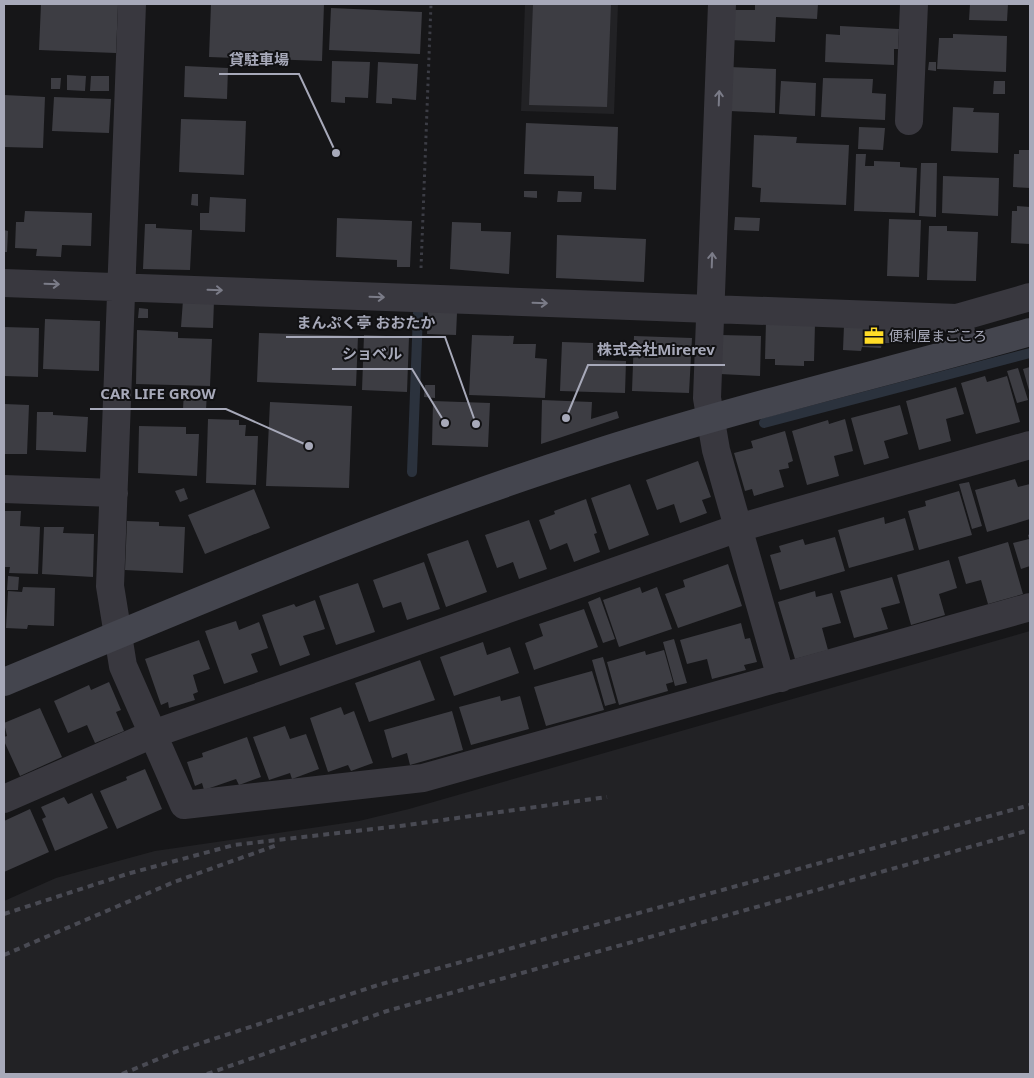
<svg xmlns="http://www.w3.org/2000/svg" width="1034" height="1078" font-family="'Noto Sans','Noto Sans JP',sans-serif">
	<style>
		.built { fill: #222225 }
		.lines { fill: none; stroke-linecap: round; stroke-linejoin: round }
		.stream { stroke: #2b323d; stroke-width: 10 }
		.building { fill: #3d3d43 }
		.path { stroke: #3c3d45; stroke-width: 3; stroke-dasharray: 2.5 4; stroke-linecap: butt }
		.street { stroke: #39383f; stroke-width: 28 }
		.secondary { stroke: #44454e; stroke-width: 28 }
		.rail { stroke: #494a53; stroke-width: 4; stroke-dasharray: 6 5; stroke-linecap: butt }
		.oneway { stroke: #7b7c88 }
		.labels { text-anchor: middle; stroke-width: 4; stroke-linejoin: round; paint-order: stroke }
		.poi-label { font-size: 14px; fill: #a7a9b9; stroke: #111113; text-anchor: start }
		.leader { fill: none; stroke: #a7a9b9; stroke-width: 2 }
		.callout-dot { fill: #a7a9b9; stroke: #111113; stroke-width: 2 }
		.callout-label { font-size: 15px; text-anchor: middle; font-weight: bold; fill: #a7a9b9; stroke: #111113; stroke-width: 4; stroke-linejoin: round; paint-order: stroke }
	</style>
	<rect width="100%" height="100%" fill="#161618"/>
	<path class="built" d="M525,4H618L614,114L521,111Z
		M1030,631V1074H4V901L56,878L155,851L359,821L409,809Z"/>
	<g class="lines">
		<path class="stream" d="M764,423L1030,353
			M412,472L418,313"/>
	</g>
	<path class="building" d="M41,4L118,5L116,53L39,50Z
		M211,4H324L322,61L209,57Z
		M533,4H611L607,107L529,105Z
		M755,4H818L817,19L776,17L775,42L730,40L731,10H755Z
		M970,4H1008L1007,21L969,20Z
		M331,8L422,12L420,54L329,50Z
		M840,26L899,29L898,49H894V65L825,62L826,34L840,35Z
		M953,34L1007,36L1006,72L937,69L939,38H953Z
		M332,61L370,62L368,98L345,97V103L331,102Z
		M378,62L418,64L416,100L392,98V104L376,103Z
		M929,62H936V71L928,70Z
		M185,66L228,68L227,99L184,97Z
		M730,67L776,69L775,113L729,111Z
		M67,75L86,76L85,91L67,90Z
		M91,76H109V91H90Z
		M51,78H61L60,89H51Z
		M823,78L873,79L872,93L886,94L885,120L821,117Z
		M781,81L816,83L815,116L779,114Z
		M994,81H1005V94H993Z
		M4,95L45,97L43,148L4,147Z
		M54,97L111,99L109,133L52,131Z
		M953,107L974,108L973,112L999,113L998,153L951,151Z
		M181,119L246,121L244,175L179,172Z
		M526,123L618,127L616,190L594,189V176L524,174Z
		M859,127L885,128L883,150L858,149Z
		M754,135L797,137L796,143L849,145L846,205L760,202L761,188L752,187Z
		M1019,150H1030V188L1013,187L1014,154H1019Z
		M856,154H866L865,166H874V161L900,162V167L917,168L915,213L854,211Z
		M921,163H937L936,217L919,216Z
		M943,176L999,178L998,216L942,213Z
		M524,191H537V198L524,197Z
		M558,191L582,192L581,202H557Z
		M192,194H198V206L191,205Z
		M210,197L246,199L245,232L200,230V213H209Z
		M1017,206L1030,207V244L1011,243L1012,211H1017Z
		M25,211L92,213L91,246L62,245L61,257L36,256L37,249L15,248L16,222H24Z
		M735,217L760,218L759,231L734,230Z
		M337,218L412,221L410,267H397V260L336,257Z
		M889,219L921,220L919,277L887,276Z
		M452,222L481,223V231L511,232L509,274L450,269Z
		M145,224H156V228L192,230L190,270L143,269Z
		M929,226H947V231L978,232L976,281L927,280Z
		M4,230L8,231L7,252H4Z
		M557,235L646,239L644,282L556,278Z
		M183,300L214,301L213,328L181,327Z
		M139,308L148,309V318H138Z
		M428,311L457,313L456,335L427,334Z
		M45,319L100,321L99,371L43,369Z
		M766,321L815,324L814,361H804V366L775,365V359H765Z
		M844,325L905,328L904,343H882L881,348L862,347L861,351L843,350Z
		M4,327L39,328L38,377L4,376Z
		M137,330L178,332V338L212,339L210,386L136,384Z
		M259,333L358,336L356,386L257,382Z
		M364,335L409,337L407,392L362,390Z
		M472,335L514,336L513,344H536L535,358L547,359L545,398L469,395Z
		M721,335L761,336L760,376L720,374Z
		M634,336L692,338L689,393L632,391Z
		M562,342L593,343V360L626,361L625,393L560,391Z
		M1030,367V394L1023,369Z
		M1018,368L1028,400L1017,403L1007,371Z
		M985,376L987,382L1007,376L1020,422L976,434L961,383Z
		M425,385H435V398L424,397Z
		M956,387L964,414L946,419L951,441L919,450L906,401Z
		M184,391L207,392L206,410L183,409Z
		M542,400L592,402L591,419L617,411L619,418L541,444Z
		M433,401L490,403L488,447L432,445Z
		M270,402L352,406L349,488L266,486Z
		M4,404L29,405L27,454H4Z
		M900,405L908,434L884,441L889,458L864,465L851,418Z
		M37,412H53V415L88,417L86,452L36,450Z
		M208,419L239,420V425H246L245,436H258L256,485L206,483Z
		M845,419L853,451L834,456L839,476L807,485L792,431L828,420L829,424Z
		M139,426L186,427V434H199L197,476L138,473Z
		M785,431L793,461L788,463L789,468L779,470L784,487L754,496L752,489L745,491L734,453L753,448L751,441Z
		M698,461L711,497L702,500L707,513L680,523L674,504L657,510L646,480Z
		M1015,479L1018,487L1030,484V519L987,532L975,490Z
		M969,482L982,526L972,529L959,484Z
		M630,484L649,535L609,550L591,498Z
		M184,488L188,499L180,502L175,491Z
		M254,489L270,528L205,554L188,515Z
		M959,491L972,535L919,550L908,511L926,506L925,501Z
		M586,499L597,533L594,534L600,552L574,562L567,543L550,550L539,520L555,514L554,511Z
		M4,511H21L20,526L40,527L38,574L9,573L10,567H4Z
		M884,517L885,524L905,518L914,550L849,568L838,530Z
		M529,520L547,569L519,579L513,562L497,568L485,535Z
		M127,521L159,522V526L185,527L183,573L125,570Z
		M44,527H64L63,533L94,534L93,577L42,574Z
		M1030,534V566L1021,569L1013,543L1029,539L1028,535Z
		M835,537L845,571L780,590L770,555L781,552L779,546L803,539L805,545Z
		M468,540L487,592L446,607L427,554Z
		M1008,542L1023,594L988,604L981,580L966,584L958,557Z
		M949,560L957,588L939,594L945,615L911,625L897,575Z
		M424,562L440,609L407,620L401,602L383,608L373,580Z
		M728,564L742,606L678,628L665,594L685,587L683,580Z
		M8,576L19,577L18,590H7Z
		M892,577L900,603L881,608L888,629L854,638L840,591Z
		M358,583L375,632L336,645L319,596Z
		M23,587L55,588L54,626L28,625L27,629L6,628L8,591L22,592Z
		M640,587L642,593L657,587L672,629L619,647L603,600Z
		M815,591L816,597L832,593L841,623L822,628L828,650L795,659L778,602Z
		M600,597L615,639L603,643L588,602Z
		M315,600L325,629L303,636L310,655L280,666L262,615L294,604L296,607Z
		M584,609L598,647L534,670L525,643L543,636L539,624Z
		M236,621L239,630L259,622L268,648L251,654L258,672L224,684L205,631Z
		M741,623L745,639L750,638L757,662L744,665L746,670L712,679L707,659L687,664L680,640Z
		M674,639L687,683L675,686L663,642Z
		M199,640L210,669L193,675L198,692L193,694L195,700L169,708L168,702L161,705L145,659Z
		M483,642L487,655L510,647L519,673L454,696L440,657Z
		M664,650L673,682L666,684L668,691L619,705L607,662L645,651L646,655Z
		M603,657L616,703L605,706L592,660Z
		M420,660L435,700L369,722L355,683Z
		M592,671L604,710L546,726L534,687Z
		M109,682L121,710L116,712L124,731L95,743L87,725L68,733L54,701L89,685L91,690Z
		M500,696L501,701L520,696L529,729L471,745L459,707Z
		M341,707L344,715L354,711L373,763L351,771L348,765L328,772L310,718Z
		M40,708L62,757L20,776L4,741V737L7,736L4,723Z
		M452,711L463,750L410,765L407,753L392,758L384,730Z
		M285,726L290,739L306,734L319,769L292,779L290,773L269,780L253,737Z
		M247,737L261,777L239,785L236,779L204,790L202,783L195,786L187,762L203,757L202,753Z
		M145,769L162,809L117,829L100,791L127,780L126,777Z
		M92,793L108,828L55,851L42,819L46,817L41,807L64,797L68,804Z
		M30,809L49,852L4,872V821Z"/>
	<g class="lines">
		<path class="path" d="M421,268L431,4"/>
		<path class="street" d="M132,4L110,586L123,666L184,805L423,778L1030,607
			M722,4L707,398L716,450L781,678
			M909,121L914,4
			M4,283L957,318
			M962,335L957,318L1030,297
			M4,489L114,493
			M4,799L153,734L738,528L1030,445"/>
		<path class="secondary" d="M4,682C195,603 386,520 584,457C731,409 882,374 1030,332"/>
		<path class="rail" d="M4,914L127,874L234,845L400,826L607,797
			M4,955L174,882L277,845
			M122,1074L180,1050L378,985L1030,805
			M207,1074L387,1011L1030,830"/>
	</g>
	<defs><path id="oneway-shaft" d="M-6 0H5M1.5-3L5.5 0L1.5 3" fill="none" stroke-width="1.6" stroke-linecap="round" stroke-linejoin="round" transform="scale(1.25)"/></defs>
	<g class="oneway">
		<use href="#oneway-shaft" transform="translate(719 98) rotate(-88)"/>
		<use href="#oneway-shaft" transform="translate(712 260) rotate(-88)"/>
		<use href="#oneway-shaft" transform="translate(52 284) rotate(2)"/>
		<use href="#oneway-shaft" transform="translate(215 290) rotate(2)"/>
		<use href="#oneway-shaft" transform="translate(377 297) rotate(2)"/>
		<use href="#oneway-shaft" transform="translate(540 303) rotate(2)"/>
	</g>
	<defs>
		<symbol id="office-bare" viewBox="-9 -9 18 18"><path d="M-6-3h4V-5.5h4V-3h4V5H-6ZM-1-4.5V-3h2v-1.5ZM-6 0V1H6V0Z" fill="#ffdc27" stroke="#111113" stroke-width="2.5" paint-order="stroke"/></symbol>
	</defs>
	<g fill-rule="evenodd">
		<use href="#office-bare" x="860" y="322" width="28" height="28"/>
	</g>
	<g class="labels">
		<g class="poi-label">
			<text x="889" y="341">便利屋まごころ</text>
		</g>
	</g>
	<path class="leader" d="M336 153L299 74H219M476 424L445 337H286M566 418L588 365H725M445 423L412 369H332M309 446L226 409H90"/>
	<g class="callout-dot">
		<circle cx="336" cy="153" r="5"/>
		<circle cx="476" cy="424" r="5"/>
		<circle cx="566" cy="418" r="5"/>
		<circle cx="445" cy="423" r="5"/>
		<circle cx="309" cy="446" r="5"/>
	</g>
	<g class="callout-label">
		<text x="259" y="65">貸駐車場</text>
		<text x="366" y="328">まんぷく亭 おおたか</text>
		<text x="656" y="355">株式会社Mirerev</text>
		<text x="372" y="359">ショベル</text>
		<text x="158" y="399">CAR LIFE GROW</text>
	</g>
	<rect width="1034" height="1078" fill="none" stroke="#a7a9b9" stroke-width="10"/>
</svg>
